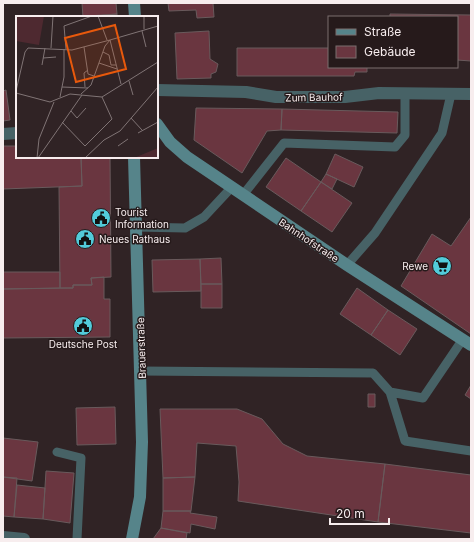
<svg xmlns="http://www.w3.org/2000/svg" width="474" height="542" font-family="Inter,sans-serif">
	<style>
		.building { fill: #6a3640; stroke: #695a5c }
		.lines { fill: none; stroke-linecap: round; stroke-linejoin: round }
		.lane { stroke: #476266; stroke-width: 9 }
		.street { stroke: #476266; stroke-width: 12 }
		.secondary { stroke: #56848a; stroke-width: 12 }
		.labels { text-anchor: middle; stroke-width: 3; stroke-linejoin: round; paint-order: stroke }
		.street-label { font-size: 10px; fill: #f7edee; stroke: #261a1b }
		.poi-label { font-size: 10px; fill: #f7edee; stroke: #261a1b; text-anchor: start }
		.inset-road { fill: none; stroke: #807475; stroke-width: 1 }
		.view { fill: #e8590c; fill-opacity: 0.15; stroke: #e8590c; stroke-width: 2 }
		.inset-edge { fill: none; stroke: #f7edee; stroke-width: 2 }
	</style>
	<rect width="100%" height="100%" fill="#302325"/>
	<path class="building" d="M82,3H116L117,14L83,17Z
		M168,3H213L214,17L197,18L196,10L169,11Z
		M117,14V17H87V16Z
		M390,14L471,15V61L457,60V17H390Z
		M209,31L210,59L218,64L216,72L211,74V78L177,79L175,33Z
		M237,48H329V67H367V72H355L354,76H237Z
		M6,90L10,120L3,121V91Z
		M196,108L282,109L281,130L267,131L242,173L194,140Z
		M282,109L398,112L397,133L281,130Z
		M3,146H17V157H81L82,186L3,189Z
		M335,154L363,167L354,187L326,174Z
		M81,157H110L111,277L91,278L92,285H73V288H60L59,187L82,186Z
		M286,158L321,182L301,211L266,187Z
		M326,174L337,179L332,189L321,182Z
		M321,182L352,203L332,232L301,211Z
		M471,217V334L401,286L432,234L451,246Z
		M221,258L222,284H201L200,259Z
		M200,259L201,291L153,292L152,260Z
		M3,272H60V288L3,289Z
		M104,277V299H110V337L3,338V289L73,288V285H92L91,278Z
		M201,284H222V308H201Z
		M357,288L388,310L371,335L340,314Z
		M388,310L417,329L400,355L371,335Z
		M471,385V399L465,395Z
		M368,394H375V407H368Z
		M115,407L116,444L77,445L76,408Z
		M160,409H237L262,419L283,444L307,456L385,464L378,522L238,501L239,482L236,446L197,443L195,477L163,478Z
		M3,438L38,442L32,481L3,477Z
		M385,464L471,475V533L378,522Z
		M46,471L74,473L70,523L43,519Z
		M3,477L17,478L14,517L3,516Z
		M195,477L191,511H163V478Z
		M17,485L45,488L43,519L14,517Z
		M163,511H191L190,513L217,517L215,529L191,524L190,533L161,528Z
		M161,528L187,533L186,539H153Z"/>
	<g class="lines">
		<path class="lane" d="M243,195L284,143L395,147L405,135V94
			M136,227L185,228L204,217L231,188
			M347,265L375,233L442,133L451,94
			M141,371L373,373L390,392L423,398L463,339
			M390,392L405,441L471,451
			M57,452L81,458L77,539"/>
		<path class="street" d="M157,90L246,92L276,97H345L379,93L471,94
			M3,134L17,133
			M3,537L24,539"/>
		<path class="secondary" d="M134,3L135,17
			M157,124L170,142L187,157L347,265L471,345
			M132,539L140,497L142,442L134,157"/>
	</g>
	<defs>
		<symbol id="civic-disc" viewBox="-11 -11 22 22"><circle r="9.5" fill="#52cbda" stroke="#261a1b"/><path d="M-.6-6.5H3V-4.5H.6V-3L4-1V1h2V6H-6V1h2V-1L-.6-3ZM-1.2 2.5V6h2.4V2.5Z" fill="#111"/></symbol>
		<symbol id="supermarket-disc" viewBox="-11 -11 22 22"><circle r="9.5" fill="#52cbda" stroke="#261a1b"/><path d="M-6-5.5h2.5l.6 2H6L4.5 2H-2.5L-4.4-4H-6ZM-1.5 3.2a1.3 1.3 0 1 0 .1 0ZM3 3.2a1.3 1.3 0 1 0 .1 0Z" fill="#111"/></symbol>
	</defs>
	<g fill-rule="evenodd">
		<use href="#civic-disc" x="90" y="207" width="22" height="22"/>
		<use href="#civic-disc" x="74" y="228" width="22" height="22"/>
		<use href="#supermarket-disc" x="431" y="255" width="22" height="22"/>
		<use href="#civic-disc" x="72" y="315" width="22" height="22"/>
	</g>
	<g class="labels">
		<g class="street-label">
			<text transform="translate(314 97) rotate(-1)" y="4">Zum Bauhof</text>
			<text transform="translate(309 240) rotate(34)" y="4">Bahnhofstraße</text>
			<text transform="translate(141 348) rotate(-92)" y="4">Brauerstraße</text>
		</g>
		<g class="poi-label">
			<text x="115" y="216">Tourist<tspan x="115" dy="12">Information</tspan></text>
			<text x="99" y="243">Neues Rathaus</text>
			<text x="428" y="270" text-anchor="end">Rewe</text>
			<text x="83" y="348" text-anchor="middle">Deutsche Post</text>
		</g>
	</g>
	<g transform="translate(16 16)">
		<rect width="142" height="142" fill="#302325"/>
		<path d="M0,0H28L23,29L0,25ZM142,132V142H118Z" fill="#4e2930"/>
		<path class="inset-road" d="M82,0L91,24M128,0V13M126,15L130,31M68,31L72,58L78,60M35,32L37,0M50,33L48,10L76,0M87,36L93,39L95,49H100M27,42L40,41M83,47L101,53M26,49L29,32M113,65L117,79M46,71L72,72M69,71L68,57L72,54M0,75L9,36L12,32L56,34L94,24L105,68M0,77L34,86L54,78L86,81L142,46M65,78L75,69L89,30L94,24L142,10M44,81L48,61V33M55,95L61,102L70,92M115,102L126,114M46,106L69,130L96,103L86,81M122,117L142,106M102,130L112,123M21,142L23,123L38,86M22,142L66,79M69,142L88,124L104,115L142,71"/>
		<path class="view" d="M99,9L110,53L60,66L49,22Z"/>
		<rect width="142" height="142" class="inset-edge"/>
	</g>
	<rect width="474" height="542" fill="none" stroke="#f7edee" stroke-width="8"/>
	<rect x="328" y="16" width="130" height="52" fill="#261a1b" stroke="#7a6e6f"/>
	<rect x="336" y="29" width="20" height="6" fill="#56848a" stroke="#7a6e6f"/>
	<text x="364" y="36" font-size="12" fill="#f7edee">Straße</text>
	<rect x="336" y="46" width="20" height="12" fill="#6a3640" stroke="#7a6e6f"/>
	<text x="364" y="56" font-size="12" fill="#f7edee">Gebäude</text>
	<path d="M330 518v6h59v-6" fill="none" stroke="#f7edee" stroke-width="2"/>
	<text x="336" y="518" font-size="12" fill="#f7edee" stroke="#261a1b" stroke-width="3" paint-order="stroke">20 m</text>
</svg>
